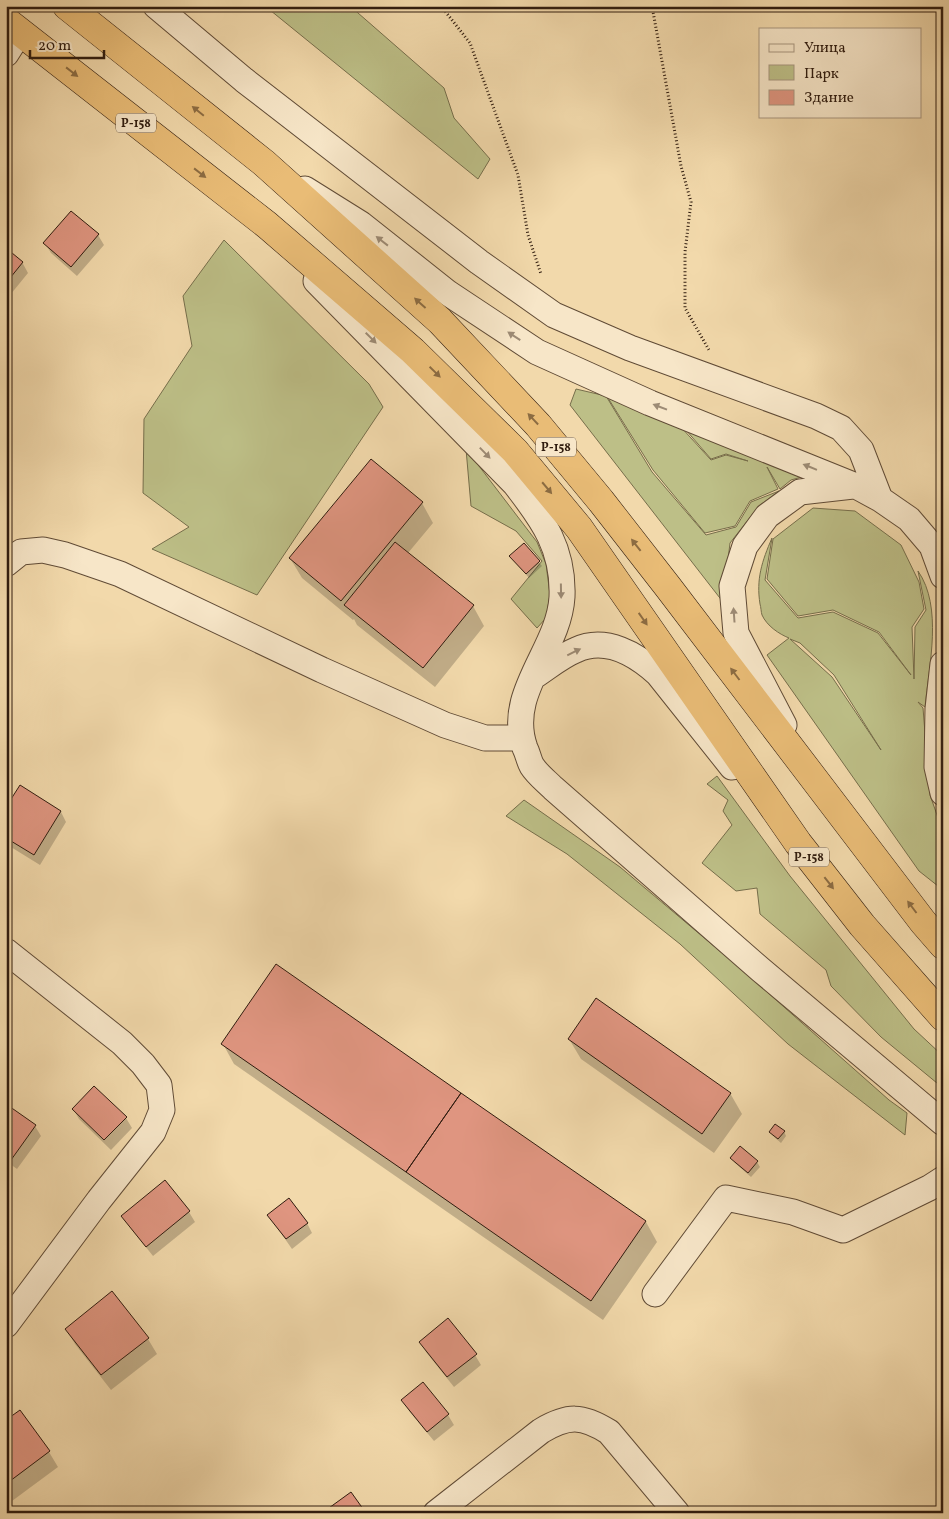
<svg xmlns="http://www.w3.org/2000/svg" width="949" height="1519" font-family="Vollkorn,serif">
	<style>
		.green { fill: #bdbf87; stroke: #766e4b; fill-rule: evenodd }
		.shadow { fill: #0003 }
		.building { fill: #df9580; stroke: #301c0f }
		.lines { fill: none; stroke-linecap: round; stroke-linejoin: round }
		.minor-casing { stroke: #604b36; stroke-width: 27 }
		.highway-casing { stroke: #301c0f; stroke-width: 29 }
		.path { stroke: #301c0f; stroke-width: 3; stroke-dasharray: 1 2.5; stroke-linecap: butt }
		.minor { stroke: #f7e6c8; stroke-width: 25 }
		.highway { stroke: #e9bc76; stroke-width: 28 }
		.oneway { fill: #8c6c42 }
		.oneway2 { fill: #9d8b75 }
		.labels { text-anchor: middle; stroke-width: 4.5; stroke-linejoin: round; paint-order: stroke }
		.shield { fill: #f7e6c8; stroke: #6c5946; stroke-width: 1 }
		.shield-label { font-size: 12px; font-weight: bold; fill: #301c0f }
	</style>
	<rect width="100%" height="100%" fill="#f2d9ab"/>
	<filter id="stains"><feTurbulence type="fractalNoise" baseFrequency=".004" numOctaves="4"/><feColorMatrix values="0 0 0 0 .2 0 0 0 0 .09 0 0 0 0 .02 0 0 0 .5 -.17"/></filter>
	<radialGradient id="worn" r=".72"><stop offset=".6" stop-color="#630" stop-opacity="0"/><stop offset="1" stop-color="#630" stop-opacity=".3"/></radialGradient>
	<path class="green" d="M265,6H350L444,88L454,118L490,159L478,179Z
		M224,240L369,384L383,407L257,595L152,549L189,527L143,493L144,419L192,346L183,296Z
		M576,389L606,396L652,472L706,535L736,527L751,502L779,491L759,506L730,543L723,602L570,405Z
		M608,398L680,426L711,460L726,455L748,461L726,454L711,459L679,422L812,474L791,480L780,489L767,467L778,489L750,501L735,526L705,533L653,470Z
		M466,449L537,542L546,564L550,595L546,618L537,628L511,599L542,561L516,531L471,506Z
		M813,508L855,511L901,545L919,582L924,609L912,627L914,679L915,627L926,610L918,571C943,607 929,665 925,707L918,702L923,708L930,795L943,832V890L919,871L767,655L789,638C779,634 767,626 762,615C761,612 761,607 760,604C756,579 762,561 772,538L765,580L798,618L833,612L878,633L911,675L879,632L833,610L798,616L767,579L773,539ZM790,639L800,643L834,675L881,750L832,677Z
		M717,776L790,876L914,1029L943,1056V1088L881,1037L831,986L826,970L760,914L757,888L736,891L702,863L732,825L723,811L728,800L707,784Z
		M524,800L620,867L740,968L889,1100L907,1113L905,1135L788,1044L680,944L567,854L506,816Z"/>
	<path class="shadow" d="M98,235L104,245L77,276L51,253L45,243Z
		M6,250L22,262L28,273L6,300Z
		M422,503L433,523L408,553L473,606L484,626L435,687L357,625L354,619L353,620L302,578L290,558Z
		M524,545L542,566L529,578L511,557Z
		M6,809L61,812L66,822L40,865L6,844Z
		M276,966L646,1222L657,1242L603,1320L234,1064L223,1044Z
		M569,1039L730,1093L742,1114L714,1153L581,1059Z
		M6,1105L35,1126L41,1136L17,1169L6,1161Z
		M73,1109L126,1118L132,1128L111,1150L79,1119Z
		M784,1131L786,1136L781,1143L773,1136L770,1132Z
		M732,1158L757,1162L760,1167L751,1177L735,1163Z
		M189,1212L195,1222L153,1256L129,1226L123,1216Z
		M269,1216L307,1223L312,1233L292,1249Z
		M66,1329L148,1339L157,1354L111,1390L75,1344Z
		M420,1342L475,1355L481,1365L454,1387L426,1352Z
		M423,1384L448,1415L454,1425L434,1441L409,1411L403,1401Z
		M6,1422L49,1452L58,1467L12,1501L6,1493Z"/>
	<path class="building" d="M71,211L99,234L71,267L43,243Z
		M6,248L23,262L6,283Z
		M371,459L423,502L341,601L289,558Z
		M395,542L474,605L423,668L344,605Z
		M524,543L540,561L526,574L509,556Z
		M20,785L61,811L34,855L6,838V807Z
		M276,964L461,1093L406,1172L221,1044Z
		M596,998L731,1093L702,1134L568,1039Z
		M94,1086L127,1117L104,1140L72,1109Z
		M461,1093L646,1221L591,1301L406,1172Z
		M6,1104L36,1125L11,1160L6,1156Z
		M775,1124L785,1131L778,1139L769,1132Z
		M740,1146L758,1161L748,1173L730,1158Z
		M165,1180L190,1211L146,1247L121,1216Z
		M289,1198L308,1223L286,1239L267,1215Z
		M112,1291L149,1338L101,1375L65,1329Z
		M448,1318L477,1354L447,1377L419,1342Z
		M423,1382L449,1414L427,1432L401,1400Z
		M20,1410L50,1451L6,1484V1420Z
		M351,1492L366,1513H322Z"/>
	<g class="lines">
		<defs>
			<path id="minor" d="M156,6L244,80L479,262L554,315L630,348L816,416L841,428L861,450L880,499
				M6,54L20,32
				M305,189L361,224L448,293L537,352L650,403L856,486L880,499L909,519L932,546L943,576
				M316,281L515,484C543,520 564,549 562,597C559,650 505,693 525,748C528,754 529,761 532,766C537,774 546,781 553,788L761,970L943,1123
				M6,564L21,552L43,550L65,555L120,574L322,670L445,725L485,738H522
				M943,664L938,709L937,767L943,793
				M533,677C547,668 561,656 576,650C606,636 637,655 658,674L732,767
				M784,725L736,633L732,586L745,546L767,516L800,492L853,486
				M6,951L122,1043L143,1064L159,1085L162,1110L153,1132L99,1200L6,1325
				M655,1294L726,1198L793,1212L843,1230L929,1188L943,1179
				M436,1513L541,1431C568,1415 582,1415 609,1432L677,1513"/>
			<path id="highway" d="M67,6L264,163L440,321L538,425L601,501L668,587L923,922L943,945
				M6,21L267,225L413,351L515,451L579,528L798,843L862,925L943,1017"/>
		</defs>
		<use href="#minor" class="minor-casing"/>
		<use href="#highway" class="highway-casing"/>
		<path class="path" d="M441,6L470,43L518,175L528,235L541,274
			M652,6L681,166L691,202L685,252V308L709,350"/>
		<use href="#minor" class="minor"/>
		<use href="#highway" class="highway"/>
	</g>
	<defs><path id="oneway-solid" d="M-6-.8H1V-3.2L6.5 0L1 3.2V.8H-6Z" transform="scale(1.25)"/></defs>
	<g class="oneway">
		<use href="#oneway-solid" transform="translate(72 72) rotate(38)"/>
		<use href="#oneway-solid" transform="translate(198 111) rotate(-141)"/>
		<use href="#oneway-solid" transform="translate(200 173) rotate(38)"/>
		<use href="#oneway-solid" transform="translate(420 303) rotate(-138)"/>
		<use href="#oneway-solid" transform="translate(435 372) rotate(44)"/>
		<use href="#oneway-solid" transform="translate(533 419) rotate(-133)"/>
		<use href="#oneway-solid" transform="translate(547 488) rotate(50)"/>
		<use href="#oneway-solid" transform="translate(636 545) rotate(-128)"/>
		<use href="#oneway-solid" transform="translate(643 619) rotate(55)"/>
		<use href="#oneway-solid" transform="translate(735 674) rotate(-127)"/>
		<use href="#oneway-solid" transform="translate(829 883) rotate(52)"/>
		<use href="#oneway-solid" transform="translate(912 907) rotate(-127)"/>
	</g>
	<g class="oneway2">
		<use href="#oneway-solid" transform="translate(382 241) rotate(-142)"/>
		<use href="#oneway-solid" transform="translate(514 336) rotate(-147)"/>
		<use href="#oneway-solid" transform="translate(371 338) rotate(45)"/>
		<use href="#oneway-solid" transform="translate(660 407) rotate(-159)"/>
		<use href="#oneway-solid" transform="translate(485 453) rotate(46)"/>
		<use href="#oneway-solid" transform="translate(810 467) rotate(-158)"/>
		<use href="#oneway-solid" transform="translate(561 591) rotate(89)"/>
		<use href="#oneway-solid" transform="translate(734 615) rotate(-94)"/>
		<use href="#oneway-solid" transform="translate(574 652) rotate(-26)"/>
	</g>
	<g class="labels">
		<g class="shield">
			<rect x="116" y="113.5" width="40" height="19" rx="4"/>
			<rect x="536" y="437.5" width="40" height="19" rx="4"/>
			<rect x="789" y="847.5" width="40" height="19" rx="4"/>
		</g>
		<g class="shield-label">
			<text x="136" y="127">Р-158</text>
			<text x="556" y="451">Р-158</text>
			<text x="809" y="861">Р-158</text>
		</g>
	</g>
	<rect width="949" height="1519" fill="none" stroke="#f2d9ab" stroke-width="25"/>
	<rect x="8" y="8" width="934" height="1504" fill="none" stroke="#301c0f" stroke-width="2.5"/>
	<rect x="12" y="12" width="924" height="1494" fill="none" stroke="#301c0f"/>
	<rect x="759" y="28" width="162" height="90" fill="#f7e6c8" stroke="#a7957e"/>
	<rect x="769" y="44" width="25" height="8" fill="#f7e6c8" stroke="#a7957e"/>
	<text x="804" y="52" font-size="15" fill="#301c0f">Улица</text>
	<rect x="769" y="65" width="25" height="15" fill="#bdbf87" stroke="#a7957e"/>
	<text x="804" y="78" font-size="15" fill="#301c0f">Парк</text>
	<rect x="769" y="90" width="25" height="15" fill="#df9580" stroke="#a7957e"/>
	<text x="804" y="102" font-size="15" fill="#301c0f">Здание</text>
	<path d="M30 50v8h74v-8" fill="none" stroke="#301c0f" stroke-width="2.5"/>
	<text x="38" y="50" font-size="15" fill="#301c0f" stroke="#f7e6c8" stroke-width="4" paint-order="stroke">20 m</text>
	<rect width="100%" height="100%" filter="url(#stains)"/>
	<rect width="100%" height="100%" fill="url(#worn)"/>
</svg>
